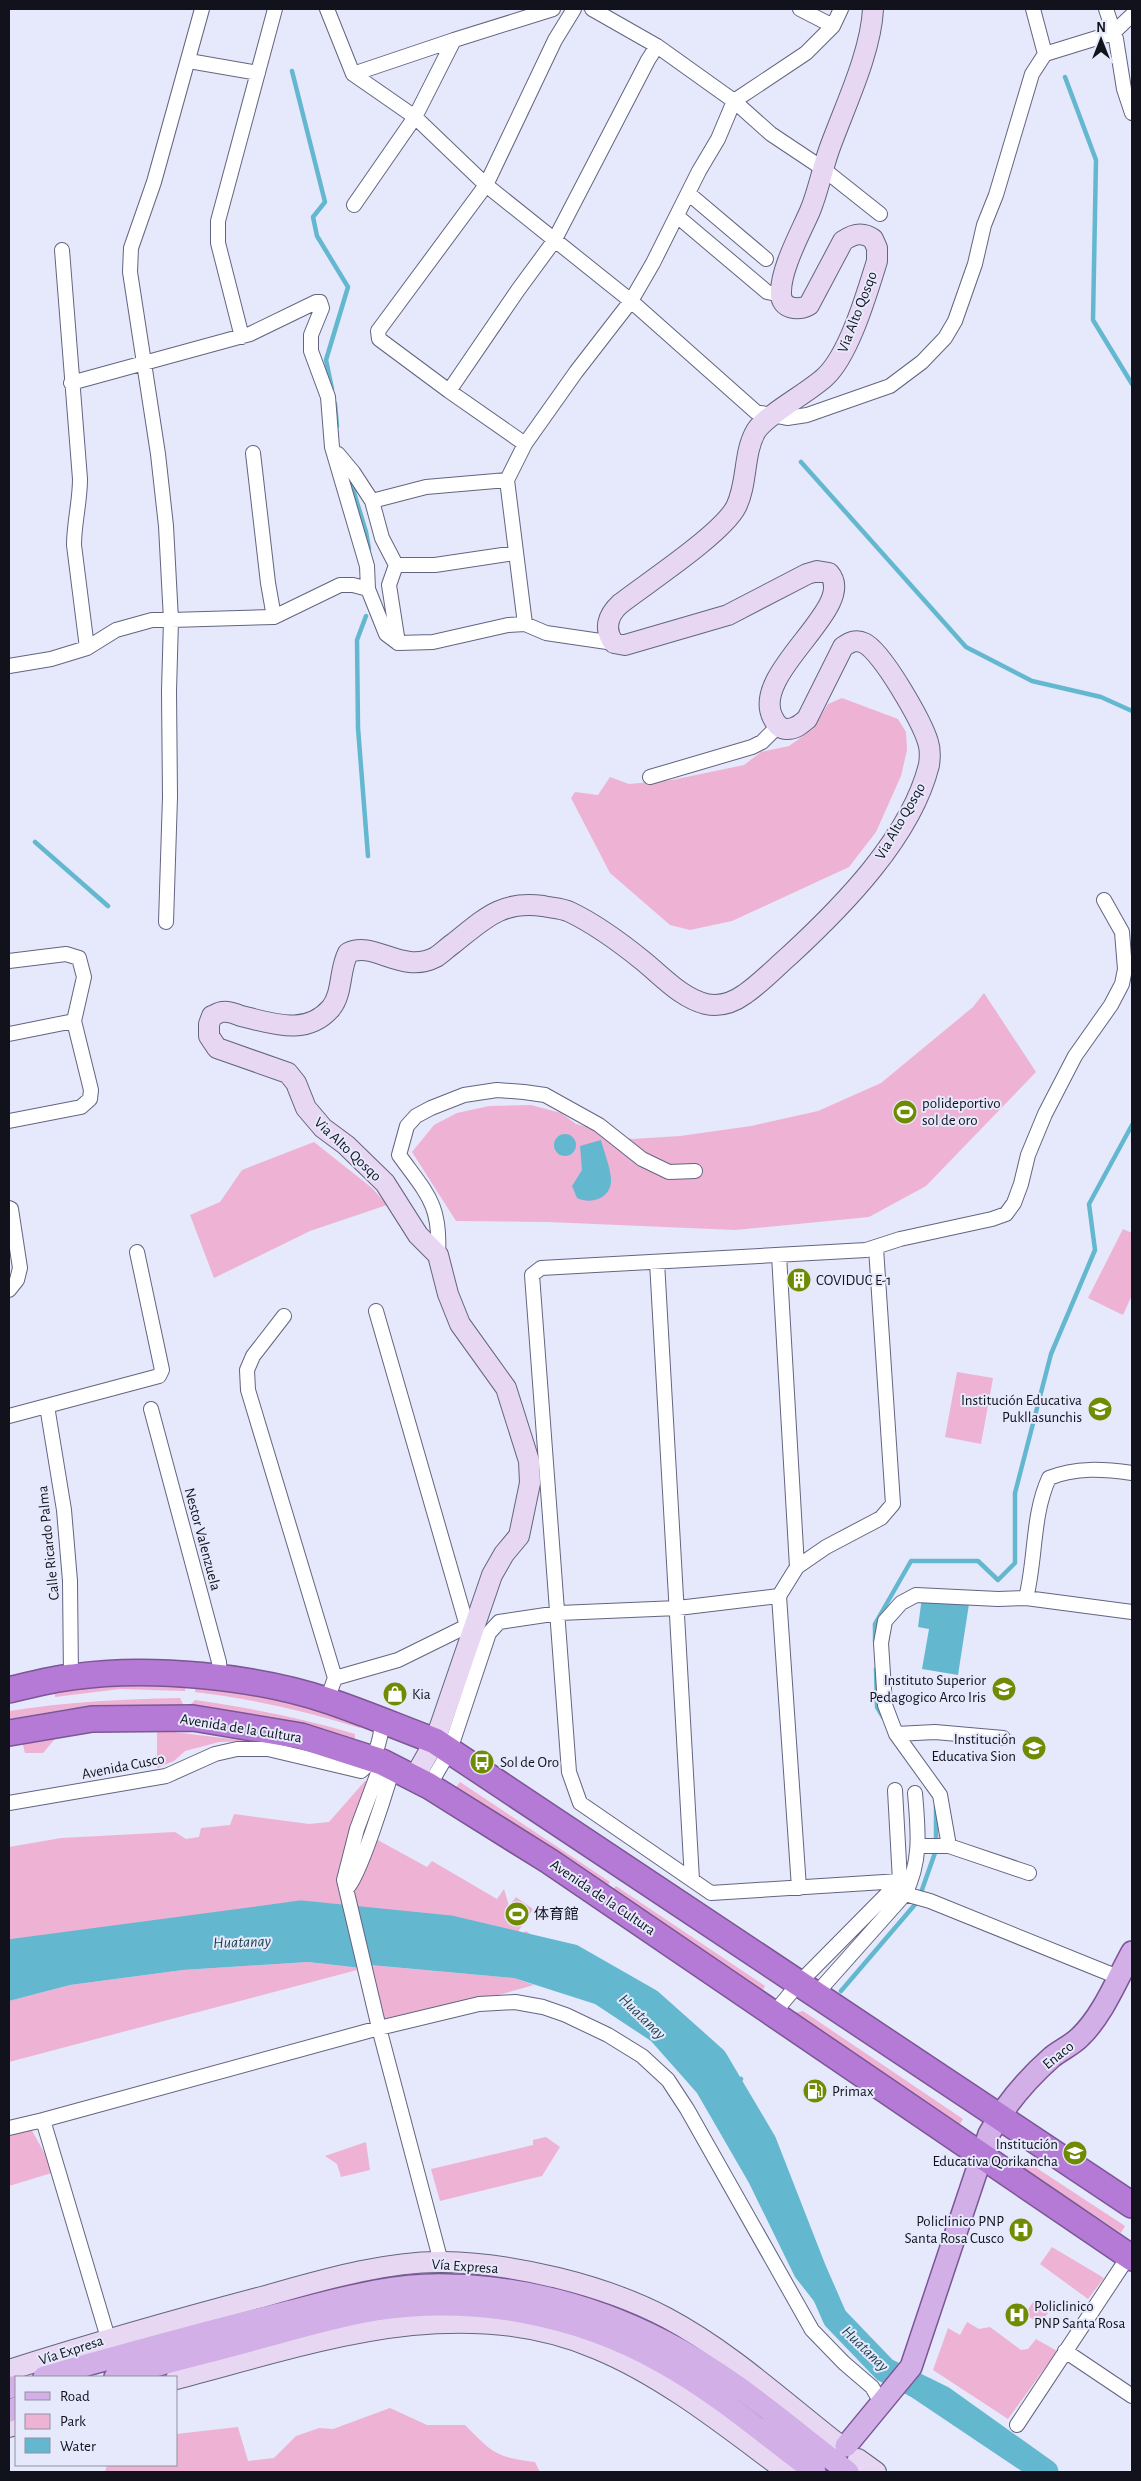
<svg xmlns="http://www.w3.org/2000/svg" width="1141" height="2481" font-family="'Alegreya Sans','Noto Sans SC',sans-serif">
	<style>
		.green { fill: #eeb3d4 }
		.water { fill: #63b8cf }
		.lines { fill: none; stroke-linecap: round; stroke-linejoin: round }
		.stream { stroke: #63b8cf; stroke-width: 4.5 }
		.river { stroke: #63b8cf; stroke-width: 25 }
		.street-casing { stroke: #636580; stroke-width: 16 }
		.secondary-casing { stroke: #636580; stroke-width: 22 }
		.primary-casing { stroke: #7b5695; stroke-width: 24 }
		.highway-casing { stroke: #7b5695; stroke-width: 28 }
		.street { stroke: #fff; stroke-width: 14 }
		.secondary { stroke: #e8d7f2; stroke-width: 20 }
		.primary { stroke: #d2afe6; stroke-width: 21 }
		.highway { stroke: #b47ad5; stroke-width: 25 }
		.labels { text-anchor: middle; stroke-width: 4; stroke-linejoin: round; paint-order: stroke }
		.street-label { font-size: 15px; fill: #12121d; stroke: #e6e8fb }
		.poi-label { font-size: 15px; fill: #12121d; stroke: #e6e8fb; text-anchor: start }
		.water-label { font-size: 16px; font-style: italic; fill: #173f49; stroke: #e6e8fb }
	</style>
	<rect width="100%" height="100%" fill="#e6e8fb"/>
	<path class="green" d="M842,698L898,719L906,732L907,750L901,776L876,832L849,867L732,921L690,930L670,925L610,873L571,798L575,792L598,795L610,777L629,784L672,780L744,765L761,752L789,746L813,729L828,704Z
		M984,993L1036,1072L926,1186L869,1217L735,1230L548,1222L456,1221L412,1152L434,1125L457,1113L489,1106L531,1105L561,1113L576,1124L632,1139L680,1136L751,1126L818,1111L881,1083L973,1007Z
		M314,1142L372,1188L387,1205L310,1231L214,1278L190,1215L220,1202L242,1170Z
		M1123,1229L1132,1233V1295L1123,1315L1088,1298Z
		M957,1372L993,1378L981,1444L945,1437Z
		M186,1683L185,1691L120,1689L55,1697L54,1687Z
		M195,1684L238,1689L363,1720L360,1728C306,1711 252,1699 195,1692Z
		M180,1698L184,1706L112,1705L67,1709L9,1719V1711C66,1702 122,1699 180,1698Z
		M195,1700C250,1708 302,1718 355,1734V1743L303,1725L252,1714L189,1706Z
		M157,1730L248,1741L219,1742L185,1751L174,1761L157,1768Z
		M60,1733L43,1753H25L22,1741Z
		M365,1781L388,1790L374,1838L427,1867L432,1861L497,1899L504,1889L509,1906L516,1897L533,1909L519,1930L520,1935L526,1931L558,1954L450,1928L296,1914L9,1952V1847L61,1838L175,1832L186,1839L199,1837L201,1828L230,1825L234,1814L309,1824L329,1822Z
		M460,1782L610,1882L607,1887L456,1787Z
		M616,1886L765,1986L762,1991L612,1891Z
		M308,1962L361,1968L371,2021L357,1970L9,2062V2001L70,1985L183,1970Z
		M369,1965L514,1978L534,1985L379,2028Z
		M803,2011L963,2119L960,2124L794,2013Z
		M31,2129L55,2172L9,2186V2135Z
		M546,2137L560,2147L542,2176L440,2201L431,2169L533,2145V2140Z
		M366,2142L370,2170L341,2177L337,2164L325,2156Z
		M1026,2161L1125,2226L1121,2233L1022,2168Z
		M1052,2247L1104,2278L1088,2299L1040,2264Z
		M1033,2302L1048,2313L1040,2324L1025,2314Z
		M967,2322L979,2329L990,2327L1021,2350L1028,2349L1036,2339L1057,2351L1008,2419L933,2370L948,2328L960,2335Z
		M390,2408L427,2425H465C493,2453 495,2457 535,2462L540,2472H105L107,2465H176V2434L238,2427L248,2461L274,2458L296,2436L319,2428L333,2429Z"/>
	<path class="water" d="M554 1145a11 11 0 1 1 22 0a11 11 0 1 1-22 0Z
		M601,1140C604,1152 610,1166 611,1179C612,1198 592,1205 577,1198L572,1186L582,1170L580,1146Z
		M922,1597L969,1604L958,1675L922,1669L929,1629L918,1627Z
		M301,1913L450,1928L573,1957L650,2001L715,2059L764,2142L814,2270L836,2318L885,2370L942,2398L1046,2472H1023L865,2366L795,2277L749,2183L697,2093L651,2041L595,2004L514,1978L370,1965L361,1968L308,1962L183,1970L70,1985L9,2001V1952Z"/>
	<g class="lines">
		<path class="stream" d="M292,71L325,202L313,217L317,236L348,287L326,360L332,389
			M1065,77L1096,160L1093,320L1132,384
			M335,404L337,426
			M801,462L966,647L1032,681L1101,697L1132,711
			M349,476L366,532L369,549
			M366,616L357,640L358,728L368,856
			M35,842L108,906
			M875,1641V1624L911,1561H978L998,1580L1015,1563V1493L1051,1354L1095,1250L1089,1204L1132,1125
			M876,1669L877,1707L883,1717
			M841,1991L918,1901L936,1850V1806
			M729,2090L741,2079"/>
		<path class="river" d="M9,1952L301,1913L450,1928L573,1957L650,2001L715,2059L764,2142L814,2270L835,2318L885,2370L942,2398L1046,2472"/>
		<defs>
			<path id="street" d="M202,9L154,182L131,248L130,272L158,454L166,526L171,620L274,617L340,585H353L368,589L386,634L398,643L433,642L508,625L525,624L546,633L614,643
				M327,9L353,74L454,40
				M592,9L657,46L734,101L771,134L822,168L880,214
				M800,9L833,26
				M1033,9L1045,54
				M1106,9L1116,39L1124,89L1132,113
				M189,61L258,73
				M353,74L415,117L486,185L631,301L756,412L787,418L807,415L890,386L922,362L945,338L955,321L975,264L984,225L996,195L1032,74L1045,54L1113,33L1132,15
				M688,193L766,259
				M354,205L415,117L454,40L553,9
				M677,216L767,292L781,295
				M62,250L80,479C80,502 74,523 74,545L87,648
				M242,337L218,243V221L275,9
				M71,383L250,334L316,302H320L322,308L311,335V351L328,397L332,447L367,566L368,589
				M449,391L518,290L554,241L648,60L657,46
				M525,444L449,391L379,339L378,331L486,185L555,40L574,9
				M253,453L268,583L274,617
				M338,454L353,472L372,501L382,538L396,565L389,585L398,643
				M372,501L426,487L507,480
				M396,565H435L515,553
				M525,624L507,480L525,444L576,372L631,301L653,263L699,171L718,139L734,101L806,53L833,26L841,9
				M9,666L51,659L87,648L116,630L152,620H171L169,691L170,797L166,922
				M650,777L752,747L762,742L778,726
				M9,961L66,954L79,958L84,977L74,1021L91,1090L90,1099L81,1107L9,1121
				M9,1034L74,1021
				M9,1208L11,1209L20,1268L17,1280L9,1290
				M438,1255C441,1204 427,1194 399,1155L407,1126L416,1116L431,1108L464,1095L497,1090L524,1092L545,1095L599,1125L642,1159L669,1172L695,1171
				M779,1255L797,1567
				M657,1262L692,1880
				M376,1311L467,1626L475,1629
				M284,1316L253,1356L247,1370L248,1390L335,1678L327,1700
				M47,1406L64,1510L70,1581L71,1677
				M151,1409L219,1662L220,1678
				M9,1416L159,1376L162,1370L137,1252
				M779,1596L799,1888
				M1026,1598L1132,1612
				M335,1678L398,1660L467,1626
				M896,1734L935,1732L1003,1738
				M382,1762L357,1829L344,1880L379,2028L441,2262
				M429,1786L450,1750L489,1633L499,1622L559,1613L678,1608L779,1596L797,1567L826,1547L881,1518L893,1504L876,1248
				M895,1790L900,1881
				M9,1803L166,1776L215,1754L237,1749H268L361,1771C376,1759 381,1739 382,1721
				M920,1846H949L1029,1873
				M949,1846L940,1795L896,1734L885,1705L881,1643L885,1621L901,1603L916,1595L998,1599L1026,1598C1036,1559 1032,1515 1049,1478C1076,1467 1104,1469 1132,1473
				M347,1888C359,1879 387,1788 393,1768
				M905,1894L930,1901L1118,1977
				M816,1994L905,1894C922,1860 918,1830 915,1793
				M774,2013L799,1983L900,1881L711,1893L580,1803L569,1772L532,1275L541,1268L866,1250L900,1239L992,1219L1006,1214L1014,1203L1021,1184L1028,1155L1045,1114L1075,1056L1111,1005L1122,984L1125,969L1122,932L1104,900
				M9,2128L43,2120
				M108,2338L43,2120L379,2028L479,2004L515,2002L543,2007L566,2015L608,2035L642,2056L668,2080L687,2109L812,2330L844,2363L872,2387L882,2404
				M1065,2351L1132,2396
				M1017,2425L1132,2251"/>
			<path id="secondary" d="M414,1778L435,1741L492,1575L504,1554L519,1536L530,1483L529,1461L506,1388L460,1324L448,1294L438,1255L418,1235L385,1183L346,1145L323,1128L306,1108L296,1083L288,1073L217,1048L209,1036V1024L212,1016C215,1015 219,1012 222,1012C228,1011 236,1014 241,1016C272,1023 306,1037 331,1008C343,993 339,970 348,953C374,940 402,975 436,957C442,953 448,947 454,943C484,919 502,900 543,906C552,908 562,908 570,912C595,924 621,943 642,960C662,976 681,998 706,1004C720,1007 734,1002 745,994C761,983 775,968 790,955C843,906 911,837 929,765C930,758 930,748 928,742C922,722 882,651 864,643C856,639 850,642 843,647L807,719C801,724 796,729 787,729C780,729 776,724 773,718C749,673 859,607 829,573L817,571L807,574L728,615L625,645L614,643C603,629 608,615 620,604C647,583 722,534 736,507C748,483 743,453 756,431C767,414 808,393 825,377C849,355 867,293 877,261V248L873,239C862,231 853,234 843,241L809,305C798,311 781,309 781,294C780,270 800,234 810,211C818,192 822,170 829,150C844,108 871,53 873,9
				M9,2370C91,2344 175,2320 258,2298C316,2282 383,2261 443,2262C513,2263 605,2285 667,2318C729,2351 782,2400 837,2443
				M176,2379C314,2343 458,2290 597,2349C665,2377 729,2429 787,2472
				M9,2427L16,2425
				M858,2459L876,2472"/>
			<path id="primary" d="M44,2377C122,2355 200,2333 279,2314C335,2300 393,2282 451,2285C526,2287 598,2307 664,2341C731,2375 789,2427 848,2472
				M115,2377C160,2364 205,2353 250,2341C292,2330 333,2317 376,2310C472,2295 576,2314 661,2362C716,2392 765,2435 815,2472
				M9,2388L16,2386
				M9,2411L16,2408
				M846,2446L911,2367L989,2134C1005,2105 1027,2079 1052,2057C1061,2050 1072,2045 1080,2037C1103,2015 1117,1979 1132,1952"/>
			<path id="highway" d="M9,1690C30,1685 51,1679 72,1677C149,1666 255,1676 329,1701C365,1713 400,1728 435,1741L1132,2205
				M9,1733L92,1719L193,1718L301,1736L382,1762L429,1786L549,1861L1132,2258"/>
		</defs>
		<use href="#street" class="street-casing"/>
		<use href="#secondary" class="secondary-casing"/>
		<use href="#primary" class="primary-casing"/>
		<use href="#highway" class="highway-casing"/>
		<use href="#street" class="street"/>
		<use href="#secondary" class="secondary"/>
		<use href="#primary" class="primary"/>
		<use href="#highway" class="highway"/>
	</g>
	<defs>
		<symbol id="stadium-disc" viewBox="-11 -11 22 22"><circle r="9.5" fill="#6f8b02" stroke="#e6e8fb"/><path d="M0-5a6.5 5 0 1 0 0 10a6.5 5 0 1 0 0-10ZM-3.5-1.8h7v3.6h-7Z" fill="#fff"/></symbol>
		<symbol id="building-disc" viewBox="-11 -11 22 22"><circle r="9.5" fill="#6f8b02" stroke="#e6e8fb"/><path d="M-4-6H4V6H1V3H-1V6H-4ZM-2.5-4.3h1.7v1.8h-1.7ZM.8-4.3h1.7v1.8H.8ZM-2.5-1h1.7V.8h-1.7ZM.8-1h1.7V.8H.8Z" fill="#fff"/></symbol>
		<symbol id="school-disc" viewBox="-11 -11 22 22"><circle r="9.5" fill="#6f8b02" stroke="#e6e8fb"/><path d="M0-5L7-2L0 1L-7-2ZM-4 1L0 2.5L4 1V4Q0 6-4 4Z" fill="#fff"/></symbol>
		<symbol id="shop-disc" viewBox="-11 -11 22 22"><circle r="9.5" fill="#6f8b02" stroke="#e6e8fb"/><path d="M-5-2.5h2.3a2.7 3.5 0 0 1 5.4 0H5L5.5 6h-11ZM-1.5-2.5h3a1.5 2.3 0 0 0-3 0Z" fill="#fff"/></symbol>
		<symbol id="bus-disc" viewBox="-11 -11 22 22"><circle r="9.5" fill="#6f8b02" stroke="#e6e8fb"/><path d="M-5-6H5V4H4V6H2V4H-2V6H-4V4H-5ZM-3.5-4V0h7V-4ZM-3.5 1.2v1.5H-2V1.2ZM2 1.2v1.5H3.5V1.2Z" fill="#fff"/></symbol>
		<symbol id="fuel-disc" viewBox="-11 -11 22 22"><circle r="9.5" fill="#6f8b02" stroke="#e6e8fb"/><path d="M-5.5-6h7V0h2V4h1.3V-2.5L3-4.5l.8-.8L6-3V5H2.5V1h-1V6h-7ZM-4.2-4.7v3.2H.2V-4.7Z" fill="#fff"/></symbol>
		<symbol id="hospital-disc" viewBox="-11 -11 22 22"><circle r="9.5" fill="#6f8b02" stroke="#e6e8fb"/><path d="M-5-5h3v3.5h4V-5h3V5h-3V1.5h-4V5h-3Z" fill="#fff"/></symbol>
	</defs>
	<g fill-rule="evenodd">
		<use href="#stadium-disc" x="891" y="1098" width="28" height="28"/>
		<use href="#building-disc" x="785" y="1266" width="28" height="28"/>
		<use href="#school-disc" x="1086" y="1395" width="28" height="28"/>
		<use href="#school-disc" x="990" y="1675" width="28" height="28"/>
		<use href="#shop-disc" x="381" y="1680" width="28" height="28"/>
		<use href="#school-disc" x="1020" y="1734" width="28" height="28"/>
		<use href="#bus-disc" x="468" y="1748" width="28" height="28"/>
		<use href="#stadium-disc" x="503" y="1900" width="28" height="28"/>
		<use href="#fuel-disc" x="801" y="2077" width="28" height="28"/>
		<use href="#school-disc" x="1061" y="2139" width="28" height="28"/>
		<use href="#hospital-disc" x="1007" y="2216" width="28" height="28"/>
		<use href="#hospital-disc" x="1003" y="2301" width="28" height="28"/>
	</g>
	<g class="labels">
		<g class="street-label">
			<text transform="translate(857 312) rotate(-69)" y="5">Via Alto Qosqo</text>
			<text transform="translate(900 821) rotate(-60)" y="5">Via Alto Qosqo</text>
			<text transform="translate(348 1149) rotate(43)" y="5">Via Alto Qosqo</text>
			<text transform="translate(203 1539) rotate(75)" y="5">Nestor Valenzuela</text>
			<text transform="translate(48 1543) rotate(-96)" y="5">Calle Ricardo Palma</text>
			<text transform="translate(241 1728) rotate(9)" y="5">Avenida de la Cultura</text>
			<text transform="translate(123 1766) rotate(-11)" y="5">Avenida Cusco</text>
			<text transform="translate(603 1897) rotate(34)" y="5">Avenida de la Cultura</text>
			<text transform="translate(1058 2055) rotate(-39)" y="5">Enaco</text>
			<text transform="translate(465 2266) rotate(4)" y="5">Vía Expresa</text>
			<text transform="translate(71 2350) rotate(-18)" y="5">Vía Expresa</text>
		</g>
		<g class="poi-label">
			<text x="922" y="1108">polideportivo<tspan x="922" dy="17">sol de oro</tspan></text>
			<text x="816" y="1285">COVIDUC E-1</text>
			<text x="1082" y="1405" text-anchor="end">Institución Educativa<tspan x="1082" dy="17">Pukllasunchis</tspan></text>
			<text x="986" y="1685" text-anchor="end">Instituto Superior<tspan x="986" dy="17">Pedagogico Arco Iris</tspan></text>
			<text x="412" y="1699">Kia</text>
			<text x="1016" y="1744" text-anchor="end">Institución<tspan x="1016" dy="17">Educativa Sion</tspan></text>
			<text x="500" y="1767">Sol de Oro</text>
			<text x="534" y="1919">体育館</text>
			<text x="832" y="2096">Primax</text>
			<text x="1058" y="2149" text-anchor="end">Institución<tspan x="1058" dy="17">Educativa Qorikancha</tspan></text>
			<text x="1004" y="2226" text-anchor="end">Policlinico PNP<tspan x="1004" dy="17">Santa Rosa Cusco</tspan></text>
			<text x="1034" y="2311">Policlinico<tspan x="1034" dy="17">PNP Santa Rosa</tspan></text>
		</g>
		<g class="water-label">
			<text transform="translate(242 1941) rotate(-2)" y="6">Huatanay</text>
			<text transform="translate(643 2016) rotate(44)" y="6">Huatanay</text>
			<text transform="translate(866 2348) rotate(44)" y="6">Huatanay</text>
		</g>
	</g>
	<rect width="1141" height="2481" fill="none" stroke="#12121d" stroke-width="20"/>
	<rect x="15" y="2376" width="162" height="90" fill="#e6e8fb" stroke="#9192a2"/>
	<rect x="25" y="2392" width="25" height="8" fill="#d2afe6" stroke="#9192a2"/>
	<text x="60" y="2401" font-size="15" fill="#12121d">Road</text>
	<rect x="25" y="2414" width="25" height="15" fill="#eeb3d4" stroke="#9192a2"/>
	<text x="60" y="2426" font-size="15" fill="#12121d">Park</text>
	<rect x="25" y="2438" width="25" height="15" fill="#63b8cf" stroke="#9192a2"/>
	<text x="60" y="2451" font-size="15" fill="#12121d">Water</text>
	<g transform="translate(1101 40)" stroke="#e6e8fb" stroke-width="4" paint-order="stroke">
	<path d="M0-4L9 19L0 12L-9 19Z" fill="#12121d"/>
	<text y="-8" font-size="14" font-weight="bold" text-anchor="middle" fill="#12121d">N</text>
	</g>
</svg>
